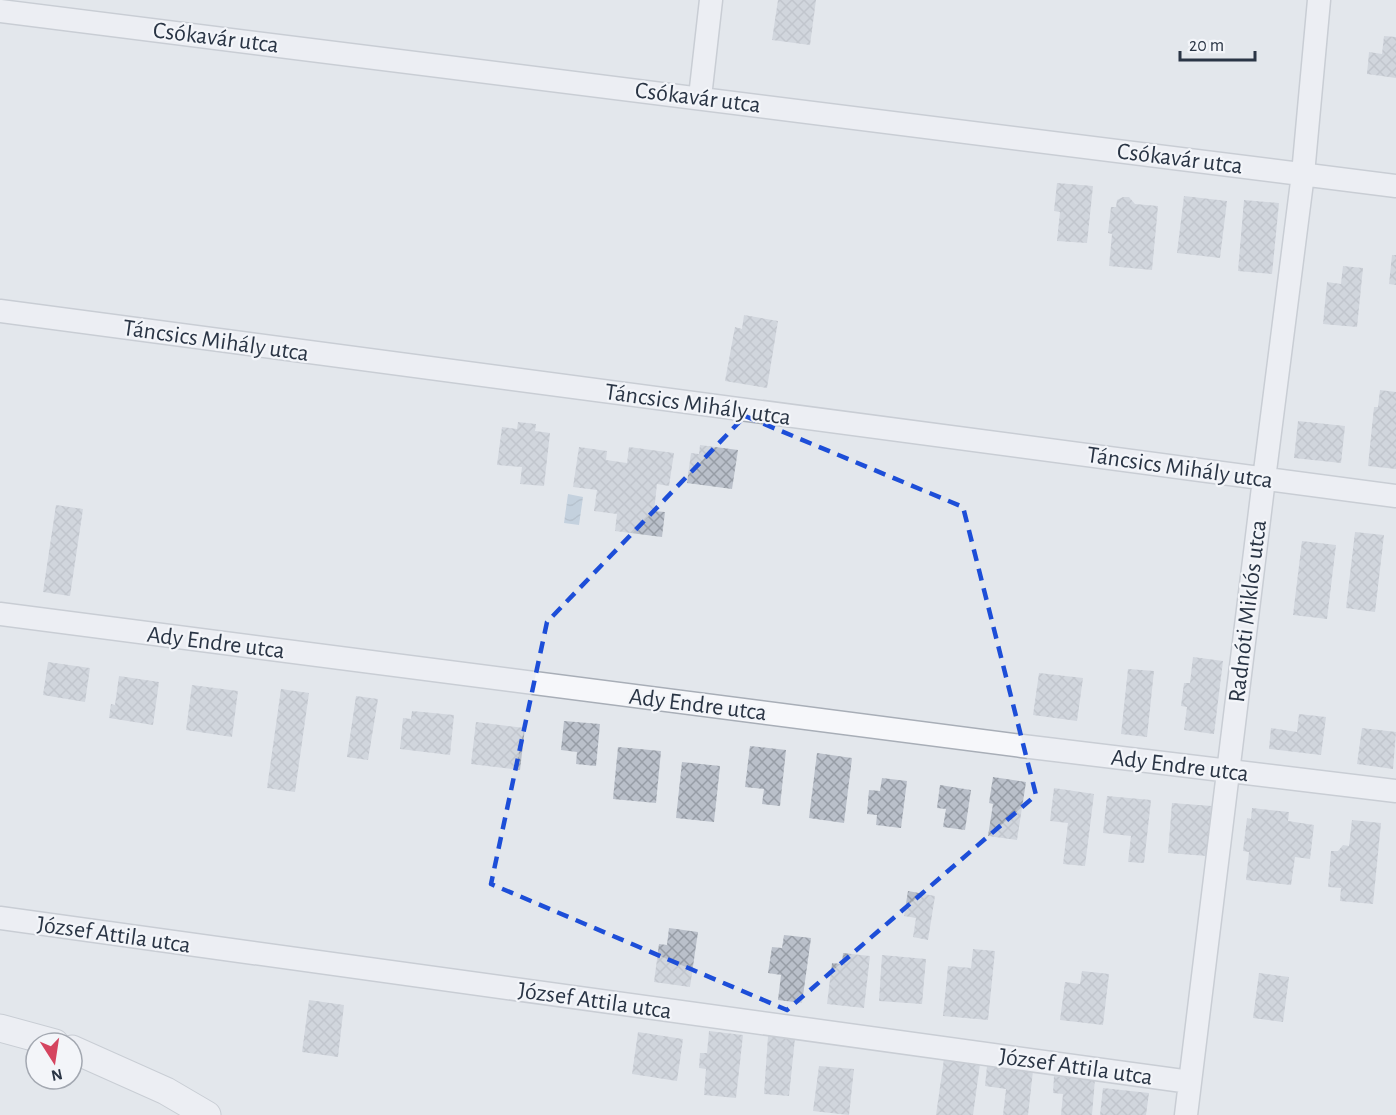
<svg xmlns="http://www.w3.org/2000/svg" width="1396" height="1115" font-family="'Alegreya Sans',sans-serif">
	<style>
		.water { fill: url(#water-waves) }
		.building { fill: url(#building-cross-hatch) }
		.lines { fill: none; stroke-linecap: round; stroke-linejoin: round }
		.minor-casing { stroke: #a8aeb7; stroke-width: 25 }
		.tertiary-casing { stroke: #a8aeb7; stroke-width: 29 }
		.minor { stroke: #f6f7fa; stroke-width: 22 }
		.tertiary { stroke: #f6f7fa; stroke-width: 27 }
		.marked { fill: none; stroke: #1d4ed8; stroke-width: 4.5; stroke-dasharray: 12 8; stroke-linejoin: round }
		.labels { text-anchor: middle; stroke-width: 4.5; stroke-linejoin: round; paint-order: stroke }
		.street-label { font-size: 24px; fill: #2a3545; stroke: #f3f5f9 }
	</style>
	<defs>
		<pattern id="water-waves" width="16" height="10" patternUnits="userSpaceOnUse" patternTransform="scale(1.5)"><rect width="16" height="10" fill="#9db6cd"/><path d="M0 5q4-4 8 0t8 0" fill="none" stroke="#8095a8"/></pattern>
		<pattern id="building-cross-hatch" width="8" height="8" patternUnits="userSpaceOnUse" patternTransform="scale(1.5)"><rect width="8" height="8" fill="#bac0ca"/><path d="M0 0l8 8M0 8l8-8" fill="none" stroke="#979da6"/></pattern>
	</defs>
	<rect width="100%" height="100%" fill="#e3e7ec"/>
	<path class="water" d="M568,494L583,497L579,525L564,523Z"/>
	<path class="building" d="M778,0H816L810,45L772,40Z
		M1384,36L1396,37V78L1367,74L1369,52L1382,54Z
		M1057,183L1093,186L1087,243L1057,241L1060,212L1054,211Z
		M1184,196L1227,201L1220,258L1177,253Z
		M1123,197H1129L1135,204L1158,206L1152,270L1109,266L1112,234L1108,233L1111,207H1116L1117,200Z
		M1244,200L1279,203L1272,274L1238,271Z
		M1392,255H1396V285L1389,284Z
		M1343,266L1363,268L1357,327L1323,324L1327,282L1341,284Z
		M744,315L778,321L767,388L725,381L735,327L742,329Z
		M1380,390L1396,392V469L1368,466L1374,407H1378Z
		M1298,421L1345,426L1341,463L1294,458Z
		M518,422L536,424L535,431L550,433L544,486L520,484L522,467L497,465L502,427L517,429Z
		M700,445L738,450L732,489L687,483L691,453L699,454Z
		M579,447L607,451L606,460L627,463L629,447L674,453L669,486L657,484L654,511L665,512L662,537L615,531L617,514L594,511L597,490L573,487Z
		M56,505L83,509L70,596L43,592Z
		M1355,532L1384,535L1375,612L1346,608Z
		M1302,541L1336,545L1327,619L1293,615Z
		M1193,657L1223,661L1214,734L1184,730L1187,707L1181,706L1184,683H1190Z
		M48,662L90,668L85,702L43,695Z
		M1128,669L1154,671L1147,737L1121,734Z
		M1039,673L1083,678L1077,721L1033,715Z
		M119,676L159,682L153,725L109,718L111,704L115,705Z
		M192,685L238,691L232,737L186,730Z
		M281,689L309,693L295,792L267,788Z
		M356,696L378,699L368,760L347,757Z
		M412,711L454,715L450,755L400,749L403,718L411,719Z
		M1299,714L1326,717L1321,755L1269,749L1271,728L1297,732Z
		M564,721L600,724L596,766L576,764L577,752L561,750Z
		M476,722L525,728L520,770L471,764Z
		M1362,728L1396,732L1393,769L1357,764Z
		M750,746L786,750L780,806L762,804L764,789L745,787Z
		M618,747L661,751L656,803L613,799Z
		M817,753L852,758L844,823L809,818Z
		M682,762L720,766L714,822L676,818Z
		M993,777L1026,782L1017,840L988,836L993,804L989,803Z
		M882,778L907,781L901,828L876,825L877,815L867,814L869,790L880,791Z
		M940,785L971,790L965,830L943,827L946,809L937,808Z
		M1054,788L1094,794L1085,866L1063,864L1068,823L1050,821Z
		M1107,796L1151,800L1144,863L1128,862L1131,836L1103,833Z
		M1172,803L1212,806L1207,856L1168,853Z
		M1252,808L1289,812L1288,821L1314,825L1310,859L1295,857L1291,885L1246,880L1249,852L1243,851L1247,818L1251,819Z
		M1352,820L1381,823L1373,904L1340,901L1341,888L1328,887L1331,851H1338L1343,845L1349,846Z
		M908,891L935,896L928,940L913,937L916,918L904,916Z
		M669,928L698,932L690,987L654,982L659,944L667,945Z
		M784,935L811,938L802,1003L778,1000L781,975L768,973L772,947L782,948Z
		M973,949L995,951L988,1020L943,1016L948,966L971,968Z
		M843,953L870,956L864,1008L827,1004L832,963L842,964Z
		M882,955L926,959L922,1004L879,1001Z
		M1082,971L1109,974L1103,1025L1060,1020L1065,982L1080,984Z
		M1259,973L1289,977L1283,1022L1253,1018Z
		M309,1000L344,1005L338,1057L302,1052Z
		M709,1031L743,1035L736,1098L704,1095L706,1069L699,1068L700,1053H707Z
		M638,1032L683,1039L677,1081L632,1074Z
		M768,1036L795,1038L789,1096L764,1094Z
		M944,1059L980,1064L973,1115H936Z
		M819,1066L854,1069L849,1115L813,1111Z
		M987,1066L1033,1071L1028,1115H1003L1006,1089L985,1086Z
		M1054,1076L1095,1079L1092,1115H1061L1063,1094L1053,1093Z
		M1103,1088L1149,1093L1146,1115H1100Z"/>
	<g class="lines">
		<defs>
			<path id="minor" d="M0,11L1396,186
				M700,97L711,0
				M0,311L1396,496
				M0,614L1022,746L1396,791
				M0,918L1190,1082
				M1186,1115L1264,479L1303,174L1319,0"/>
			<path id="tertiary" d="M0,1028L55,1043
				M72,1049L166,1091L207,1115"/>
		</defs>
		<use href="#minor" class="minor-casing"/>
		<use href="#tertiary" class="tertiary-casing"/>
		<use href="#minor" class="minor"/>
		<use href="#tertiary" class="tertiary"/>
	</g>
	<path d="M0 0H1396V1115H0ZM745,416L963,507L1036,795L787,1010L491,884L547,622Z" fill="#e3e7ec" fill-opacity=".55" fill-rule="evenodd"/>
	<path class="marked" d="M745,416L963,507L1036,795L787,1010L491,884L547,622Z"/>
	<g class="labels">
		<g class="street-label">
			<text transform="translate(216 37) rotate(7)" y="8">Csókavár utca</text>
			<text transform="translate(698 97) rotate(7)" y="8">Csókavár utca</text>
			<text transform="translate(1180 158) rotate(7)" y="8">Csókavár utca</text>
			<text transform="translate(216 340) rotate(8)" y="8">Táncsics Mihály utca</text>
			<text transform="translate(698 404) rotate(8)" y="8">Táncsics Mihály utca</text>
			<text transform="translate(1180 467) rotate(8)" y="8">Táncsics Mihály utca</text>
			<text transform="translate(1247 611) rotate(-83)" y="8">Radnóti Miklós utca</text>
			<text transform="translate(216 642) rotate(7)" y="8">Ady Endre utca</text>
			<text transform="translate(698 704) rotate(7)" y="8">Ady Endre utca</text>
			<text transform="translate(1180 765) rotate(7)" y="8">Ady Endre utca</text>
			<text transform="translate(114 934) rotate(8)" y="8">József Attila utca</text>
			<text transform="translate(595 1000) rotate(8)" y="8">József Attila utca</text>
			<text transform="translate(1076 1066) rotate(8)" y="8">József Attila utca</text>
		</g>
	</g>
	<g transform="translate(54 1061) rotate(168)"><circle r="28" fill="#f3f5f9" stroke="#a3a8b1" stroke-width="1.5"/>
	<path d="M0-4.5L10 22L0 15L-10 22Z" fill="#d5445f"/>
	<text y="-9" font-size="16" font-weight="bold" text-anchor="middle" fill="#2a3545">N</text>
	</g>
	<path d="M1180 51v9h75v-9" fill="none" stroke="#2a3545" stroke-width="3"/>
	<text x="1189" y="51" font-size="18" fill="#2a3545" stroke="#f3f5f9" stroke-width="4.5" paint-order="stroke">20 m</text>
</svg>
